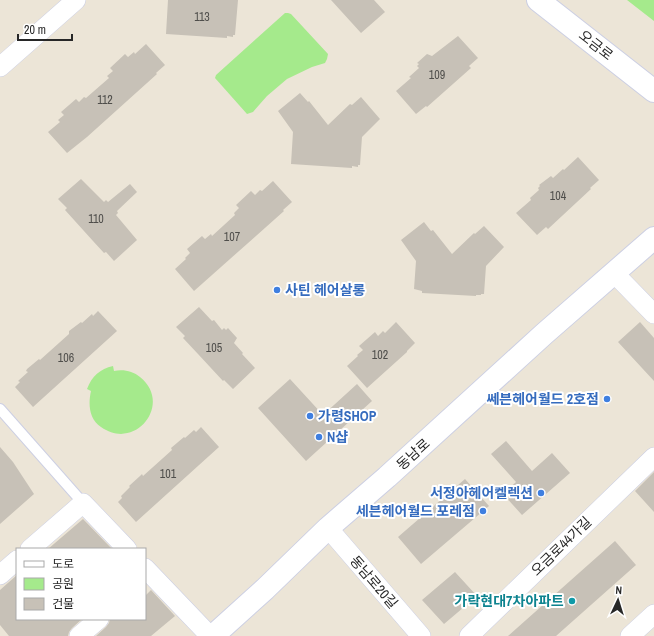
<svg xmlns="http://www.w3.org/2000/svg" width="654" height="636" font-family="'Archivo Narrow','Noto Sans KR',sans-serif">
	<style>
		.green { fill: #a5ea8c }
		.building { fill: #c7c1b7 }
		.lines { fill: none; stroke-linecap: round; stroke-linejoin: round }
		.lane-casing { stroke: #cccfe3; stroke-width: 12 }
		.street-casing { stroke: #cccfe3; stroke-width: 20 }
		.secondary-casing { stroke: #cccfe3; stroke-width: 24 }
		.lane { stroke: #fff; stroke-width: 10 }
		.street { stroke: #fff; stroke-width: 19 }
		.secondary { stroke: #fff; stroke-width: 22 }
		.shop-dot { fill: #3f7fe0; stroke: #fff; stroke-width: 1.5 }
		.culture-dot { fill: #0f9aa8; stroke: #fff; stroke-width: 1.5 }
		.labels { text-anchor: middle; stroke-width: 4; stroke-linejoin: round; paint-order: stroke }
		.number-label { font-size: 12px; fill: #4f4e4b }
		.street-label { font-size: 14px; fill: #272727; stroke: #fff }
		.shop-label { font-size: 14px; font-weight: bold; fill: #366cbe; stroke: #fff; text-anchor: start }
		.culture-label { font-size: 14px; font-weight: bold; fill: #0d838f; stroke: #fff; text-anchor: end }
	</style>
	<rect width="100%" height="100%" fill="#ece5d7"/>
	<path class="green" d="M627,0H654V21Z
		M285,13H288L291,14L328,54L327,59L325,63L312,67L287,79L267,96L253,112L247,114L215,78L216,75Z
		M113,366L114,371C123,369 133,371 140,377C173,403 136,452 101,427C89,419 88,404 91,391L87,389C92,376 100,369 113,366Z"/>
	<path class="building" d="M168,0H238L235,35H233V37L227,36V38L166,34Z
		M331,0H374L385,12L361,33Z
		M458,36L478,58L469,66L471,68L427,107L426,106L416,114L396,91L411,78L409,77L419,68L417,66L419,64L417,63L427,54L432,56Z
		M146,44L165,65L156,73L157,74L87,137L67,153L48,132L60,122L58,120L64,115L61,112L76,99L79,102L84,97L86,98L109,78L107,76L113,71L110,68L125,54L128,57L134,52L135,54Z
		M300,93L308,102L309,101L328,125L350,104L352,105L361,97L380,119L362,137L360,165H358V167L352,166V168L291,164L293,132L278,111Z
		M578,157L599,180L590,188L591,189L548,229L546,227L537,235L516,213L531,200L530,198L539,190L538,188L540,186L539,185L551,176L553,178L563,169L564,170Z
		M81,179L104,202L106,200L108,202L130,184L137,192L117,211L118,213L116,215L137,240L114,261L106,252L104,253L93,241L65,210L67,208L58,199Z
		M273,181L292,202L283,210L284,211L194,291L175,269L186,259L185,258L190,253L187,249L202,236L205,239L211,234L212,236L235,215L234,213L239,208L236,205L251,191L255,195L260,190L262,191Z
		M424,222L431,231L433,230L452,254L474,233L475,234L484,226L504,247L486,266L484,294H481V295H476V296L422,293V291L414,289L416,261L401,240Z
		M199,307L212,321L214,320L222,330L224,328L226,330L228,328L237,338L234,343L243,353L242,354L255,368L233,389L224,380L223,381L198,354L183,338L185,336L176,327Z
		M98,311L117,331L33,407L15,387L20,382L18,381L28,372L26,371L27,369L39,359L40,360L69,334V331L81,322L82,323L92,314L93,316Z
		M396,322L415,343L407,351V352L367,388L347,366L358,356L357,355L363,350L359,346L375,332L378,336L383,331L385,333Z
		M640,322L654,338V381L618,342Z
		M290,379L323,415L357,384L372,401L306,461L258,408Z
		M201,427L219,447L136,522L118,502L122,498L121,496L130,487L129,486L140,476L142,474L143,476L172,450L171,448L184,437L185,438L194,430L196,432Z
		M506,441L532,471L552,453L570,473L522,515L503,494L516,482L491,454Z
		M0,447L13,462L34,494L0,524Z
		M654,472V512L635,491Z
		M465,479L489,506L421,564L398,537Z
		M83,519L112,549H48Z
		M615,541L636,565L556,636H508Z
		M455,572L477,596L444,624L422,600Z
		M17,575V619H82L72,628L69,632L68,636H9L0,625V590Z
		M151,590L175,616L151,636H96L106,627L109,623L110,619H145V596Z"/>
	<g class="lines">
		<defs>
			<path id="lane" d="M0,409L83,503"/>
			<path id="street" d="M0,67L76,0
				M614,273L654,314
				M328,528L421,636
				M30,549L83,503L127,549
				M145,568L210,636
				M0,575L17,560
				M79,636L99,619
				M469,636L654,457
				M630,636L654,614"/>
			<path id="secondary" d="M538,0L654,91
				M213,636L265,589L328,528L387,477L544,334L654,238"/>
		</defs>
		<use href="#lane" class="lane-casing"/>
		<use href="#street" class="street-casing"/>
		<use href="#secondary" class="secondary-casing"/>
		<use href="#lane" class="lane"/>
		<use href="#street" class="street"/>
		<use href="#secondary" class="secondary"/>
	</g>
	<g class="shop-dot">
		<circle cx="277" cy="290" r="4"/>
		<circle cx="607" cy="399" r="4"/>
		<circle cx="310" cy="416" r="4"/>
		<circle cx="319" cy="437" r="4"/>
		<circle cx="541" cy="493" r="4"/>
		<circle cx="483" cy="511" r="4"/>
	</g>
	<circle class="culture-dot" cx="572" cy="601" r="4"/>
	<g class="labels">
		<g class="number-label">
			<text x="202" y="21">113</text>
			<text x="437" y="79">109</text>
			<text x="105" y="104">112</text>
			<text x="558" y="200">104</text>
			<text x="96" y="223">110</text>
			<text x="232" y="241">107</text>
			<text x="214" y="352">105</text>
			<text x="380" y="359">102</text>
			<text x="66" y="362">106</text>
			<text x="168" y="478">101</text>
		</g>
		<g class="street-label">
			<text transform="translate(596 45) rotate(38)" y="5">오금로</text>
			<text transform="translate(413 454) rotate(-42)" y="5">동남로</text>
			<text transform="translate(561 546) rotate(-44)" y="5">오금로44가길</text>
			<text transform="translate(374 582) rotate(49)" y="5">동남로20길</text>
		</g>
		<g class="shop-label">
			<text x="285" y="295">사틴 헤어살롱</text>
			<text x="599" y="404" text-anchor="end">쎄븐헤어월드 2호점</text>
			<text x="318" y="421">가령SHOP</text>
			<text x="327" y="442">N샵</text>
			<text x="533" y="498" text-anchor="end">서정아헤어켈렉션</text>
			<text x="475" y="516" text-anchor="end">세븐헤어월드 포레점</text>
		</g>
		<g class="culture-label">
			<text x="564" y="606">가락현대7차아파트</text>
		</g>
	</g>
	<rect x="16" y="548" width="130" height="72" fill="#ffffff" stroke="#a9a9a9"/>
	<rect x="24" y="561" width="20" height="6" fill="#ffffff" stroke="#a9a9a9"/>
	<text x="52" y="568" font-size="12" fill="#272727">도로</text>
	<rect x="24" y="578" width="20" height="12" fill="#a5ea8c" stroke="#a9a9a9"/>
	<text x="52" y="588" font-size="12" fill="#272727">공원</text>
	<rect x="24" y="598" width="20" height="12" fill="#c7c1b7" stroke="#a9a9a9"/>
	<text x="52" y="608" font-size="12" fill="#272727">건물</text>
	<g transform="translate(618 600) rotate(4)" stroke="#ffffff" stroke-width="3" paint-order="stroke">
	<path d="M0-3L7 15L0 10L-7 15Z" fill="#272727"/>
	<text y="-6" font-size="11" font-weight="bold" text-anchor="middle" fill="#272727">N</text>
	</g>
	<path d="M18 34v6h54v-6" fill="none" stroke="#272727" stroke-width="2"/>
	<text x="24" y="34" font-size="12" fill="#272727" stroke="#ffffff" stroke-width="3" paint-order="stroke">20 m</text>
</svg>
